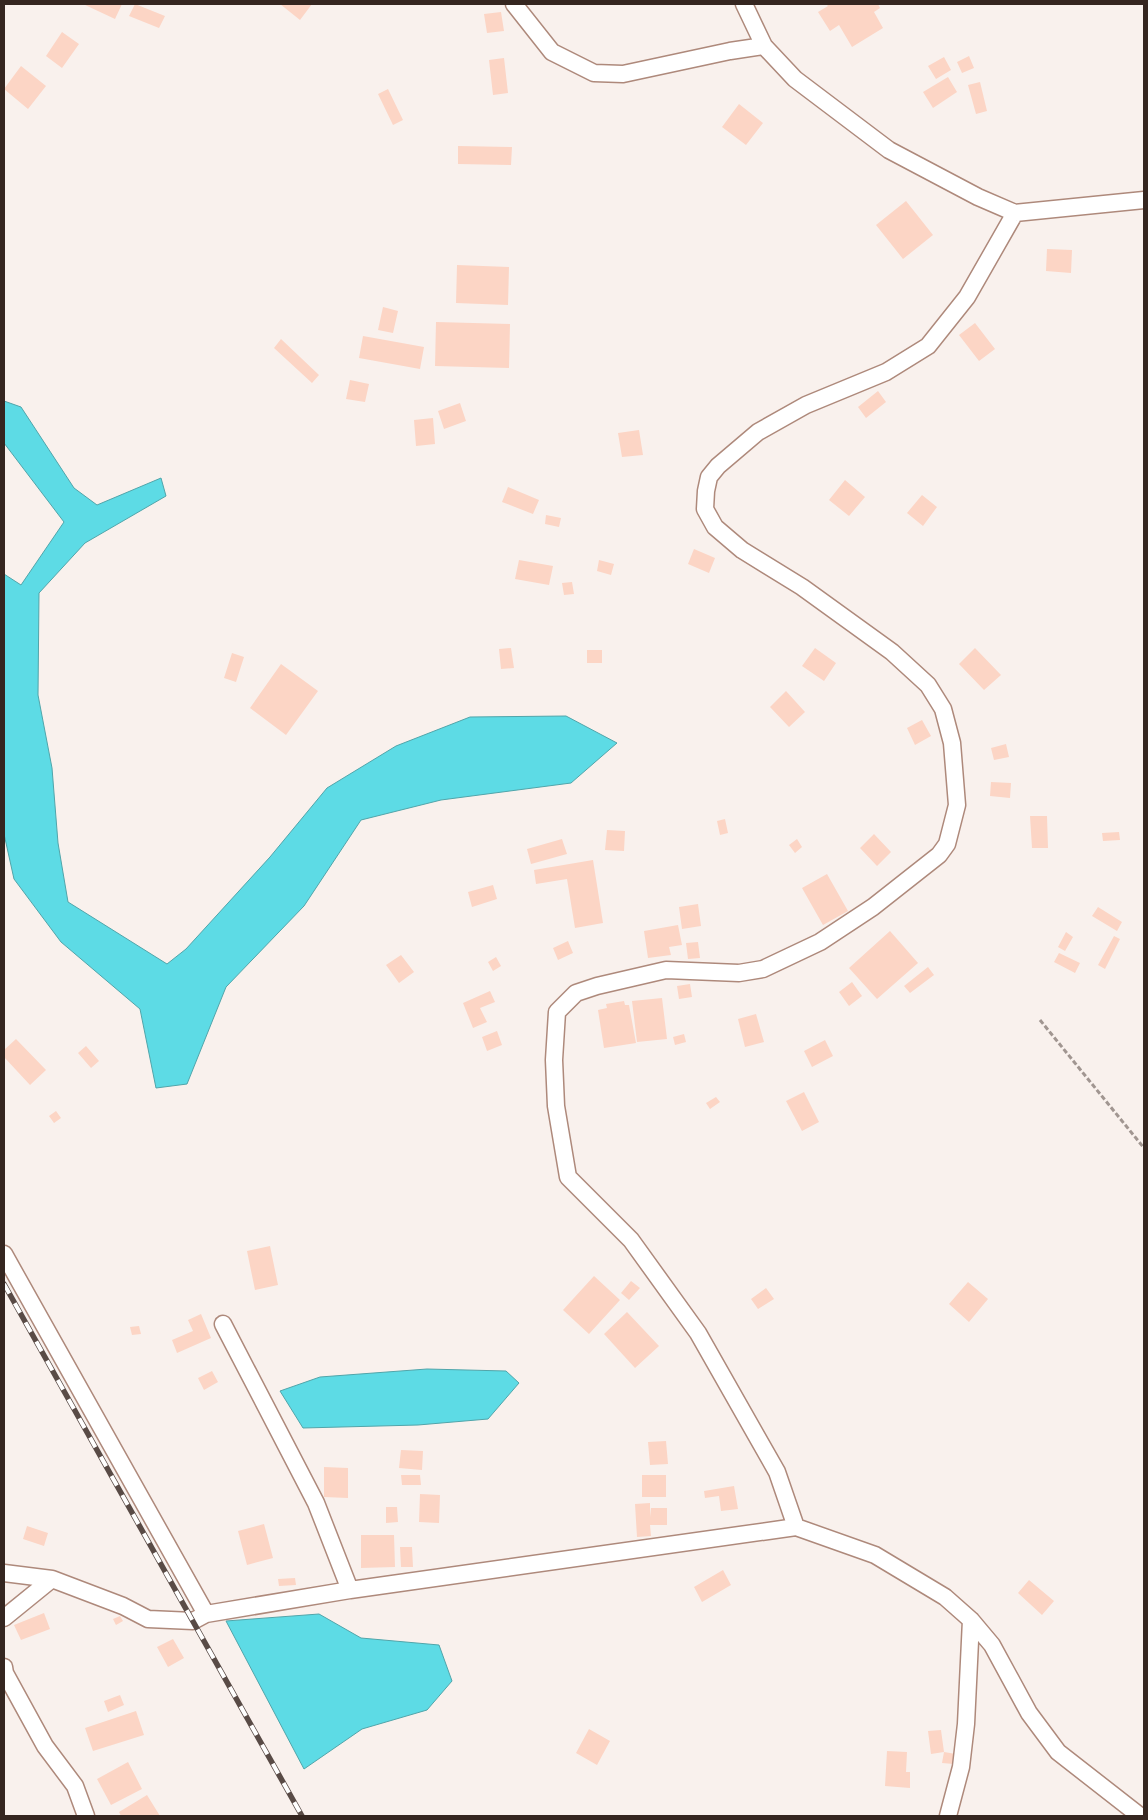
<svg xmlns="http://www.w3.org/2000/svg" width="1148" height="1820" font-family="'Space Grotesk',sans-serif">
	<style>
		.water { fill: #5ddbe5; stroke: #51a5aa }
		.building { fill: #fcd5c5 }
		.lines { fill: none; stroke-linecap: round; stroke-linejoin: round }
		.street-casing { stroke: #ae897b; stroke-width: 19 }
		.path { stroke: #a19691; stroke-width: 3; stroke-dasharray: 5 2.5; stroke-linecap: butt }
		.street { stroke: #fff; stroke-width: 16 }
		.rail-casing { stroke: #594b46; stroke-width: 5.5 }
		.rail { stroke: #fff; stroke-width: 4; stroke-dasharray: 11; stroke-linecap: butt }
	</style>
	<rect width="100%" height="100%" fill="#f9f1ed"/>
	<path class="water" d="M4,401L21,407L74,488L97,505L161,478L166,496L85,543L39,593L38,695L52,768L58,843L68,902L167,964L186,949L270,857L327,788L396,746L470,717L566,716L617,743L571,783L441,800L361,820L304,906L226,987L187,1084L156,1088L140,1009L61,942L14,879L4,834V574L21,585L64,522L4,443Z
		M427,1369L506,1371L519,1383L488,1419L418,1425L303,1428L280,1391L320,1377Z
		M319,1614L361,1638L439,1645L452,1681L427,1710L362,1729L304,1769L226,1621Z"/>
	<path class="building" d="M83,4H122L115,19Z
		M135,4L165,16L159,28L129,16Z
		M280,4H312L300,20Z
		M826,4H878L880,8L874,12L883,28L852,47L839,25L830,31L818,12L828,6Z
		M501,12L504,31L487,33L484,14Z
		M62,32L79,44L62,68L46,56Z
		M969,56L974,68L962,73L957,62Z
		M944,57L951,70L936,79L928,66Z
		M504,58L508,93L493,95L489,60Z
		M21,66L46,86L28,109L4,89Z
		M948,77L957,92L933,108L923,92Z
		M980,82L987,111L976,114L968,85Z
		M388,89L403,120L393,125L378,94Z
		M739,104L763,123L746,145L722,127Z
		M458,146L512,147L511,165L458,164Z
		M906,201L933,235L903,259L876,225Z
		M1047,249L1072,250L1071,273L1046,271Z
		M457,265L509,267L508,305L456,303Z
		M383,307L398,311L393,333L378,330Z
		M436,322L510,324L509,368L435,366Z
		M975,323L995,349L979,361L959,335Z
		M363,336L424,347L420,369L359,358Z
		M281,339L319,375L312,383L274,348Z
		M350,380L369,384L365,402L346,399Z
		M878,391L886,402L866,418L858,407Z
		M460,403L466,421L444,429L438,411Z
		M433,418L435,444L416,446L414,420Z
		M639,430L643,455L622,457L618,433Z
		M845,480L865,497L849,516L829,500Z
		M508,487L539,500L533,514L502,502Z
		M922,495L937,507L923,526L907,513Z
		M546,515L561,518L559,527L545,524Z
		M694,549L715,558L709,573L688,564Z
		M519,560L553,566L549,585L515,579Z
		M599,560L614,564L611,575L597,571Z
		M572,582L574,594L564,595L562,583Z
		M511,648L514,668L501,669L499,649Z
		M815,648L836,663L824,681L802,666Z
		M975,648L1001,675L984,690L959,664Z
		M587,650H602V663H587Z
		M232,653L244,657L236,682L224,678Z
		M281,664L318,691L286,735L250,708Z
		M786,691L805,712L789,727L770,707Z
		M922,720L931,736L915,745L907,728Z
		M1006,744L1009,757L994,760L991,748Z
		M991,782L1011,783L1010,798L990,796Z
		M1030,816H1047L1048,848H1032Z
		M725,819L728,833L720,835L717,821Z
		M607,830L625,831L624,851L605,850Z
		M1119,832L1120,840L1103,841L1102,833Z
		M874,834L891,852L877,866L860,848Z
		M562,839L567,854L531,864L527,849Z
		M797,839L802,847L795,853L789,845Z
		M593,860L603,923L575,928L567,879L536,884L534,870Z
		M827,874L848,911L823,925L802,888Z
		M493,885L497,899L472,907L468,892Z
		M698,904L701,926L682,929L679,907Z
		M1098,907L1122,922L1117,931L1092,916Z
		M678,925L682,945L669,947L671,955L648,958L644,931Z
		M890,931L918,963L877,999L849,968Z
		M1066,932L1073,937L1065,951L1058,947Z
		M1114,936L1120,939L1105,969L1098,965Z
		M568,941L573,953L558,960L553,948Z
		M698,942L700,958L688,959L686,943Z
		M1059,953L1080,963L1075,973L1054,962Z
		M401,955L414,972L399,983L386,965Z
		M496,957L501,966L493,971L488,962Z
		M928,967L934,975L910,993L904,986Z
		M852,982L862,996L849,1006L839,992Z
		M690,984L692,997L679,999L677,986Z
		M490,991L495,1002L480,1008L487,1022L473,1028L463,1003Z
		M662,998L667,1039L637,1042L632,1001Z
		M624,1001L625,1005H629L636,1043L604,1048L598,1010L607,1008L606,1004Z
		M756,1014L764,1042L745,1047L738,1019Z
		M497,1031L502,1045L487,1051L482,1037Z
		M684,1034L686,1042L675,1045L673,1037Z
		M16,1039L46,1070L30,1085L4,1057V1050Z
		M825,1040L833,1056L812,1067L804,1051Z
		M86,1046L99,1061L91,1068L78,1053Z
		M804,1092L819,1122L802,1131L786,1101Z
		M716,1097L720,1102L710,1109L706,1103Z
		M56,1111L61,1118L54,1123L49,1116Z
		M270,1246L278,1285L255,1290L247,1251Z
		M594,1276L620,1300L589,1334L563,1310Z
		M631,1281L640,1288L629,1300L621,1293Z
		M968,1282L988,1299L969,1322L949,1304Z
		M766,1288L774,1299L758,1309L751,1299Z
		M627,1312L659,1346L635,1368L604,1334Z
		M201,1314L211,1338L177,1353L172,1340L193,1331L188,1320Z
		M139,1326L141,1334L132,1335L130,1327Z
		M212,1371L218,1382L204,1390L198,1378Z
		M666,1441L668,1464L650,1465L648,1442Z
		M401,1450L423,1451L422,1470L399,1468Z
		M324,1467L348,1468V1498L324,1497Z
		M401,1475H420L421,1485H402Z
		M642,1475H666V1497H642Z
		M734,1486L738,1509L721,1511L719,1496L705,1498L704,1491Z
		M420,1494L440,1495L439,1523L419,1522Z
		M650,1503V1517L651,1508H667V1525H650L651,1536L637,1537L635,1504Z
		M386,1507H397L398,1522L386,1523Z
		M264,1524L273,1558L247,1565L238,1531Z
		M27,1526L48,1533L44,1546L23,1539Z
		M361,1535H394L395,1567L361,1568Z
		M400,1547H412L413,1567H401Z
		M723,1570L731,1585L702,1602L694,1587Z
		M295,1578L296,1585L279,1586L278,1579Z
		M1029,1580L1054,1601L1042,1615L1018,1593Z
		M44,1613L50,1629L21,1640L14,1625Z
		M120,1616L123,1621L116,1625L113,1619Z
		M173,1639L184,1658L168,1667L157,1647Z
		M120,1695L124,1705L108,1712L104,1701Z
		M136,1711L144,1735L93,1751L85,1728Z
		M589,1729L610,1741L597,1765L576,1753Z
		M941,1730L944,1752L931,1754L928,1731Z
		M887,1751L907,1752L906,1772H910V1788L885,1786Z
		M944,1752L956,1754L954,1764L942,1763Z
		M128,1762L142,1789L111,1805L97,1779Z
		M147,1795L160,1816H121L119,1812Z"/>
	<g class="lines">
		<defs>
			<path id="street" d="M514,4L552,52L594,73L623,74L730,51L764,46
				M744,4L764,46L795,79L889,150L978,197L1015,213
				M4,1254L206,1614
				M223,1324L316,1503L350,1590
				M796,1527L777,1472L698,1333L631,1240L568,1177L556,1106L554,1060L557,1012L576,993L597,986L666,970L739,973L763,969L820,942L873,907L939,855L947,844L957,805L952,743L943,709L928,685L892,652L802,587L742,550L715,527L705,509L706,491L709,477L718,466L758,432L806,405L886,372L928,346L967,297L1015,213L1144,200
				M4,1573L52,1579L123,1606L148,1619L193,1621L206,1614L350,1590L796,1527L875,1555L945,1597L971,1620L992,1645L1029,1713L1058,1752L1140,1816
				M4,1618L52,1579
				M4,1667L5,1673L45,1746L75,1786L86,1816
				M948,1816L961,1767L966,1724L971,1620"/>
		</defs>
		<use href="#street" class="street-casing"/>
		<path class="path" d="M1040,1020L1144,1148"/>
		<use href="#street" class="street"/>
		<defs>
			<path id="rail" d="M4,1284L302,1816"/>
		</defs>
		<use href="#rail" class="rail-casing"/>
		<use href="#rail" class="rail"/>
	</g>
	<rect width="1148" height="1820" fill="none" stroke="#352620" stroke-width="10"/>
</svg>
